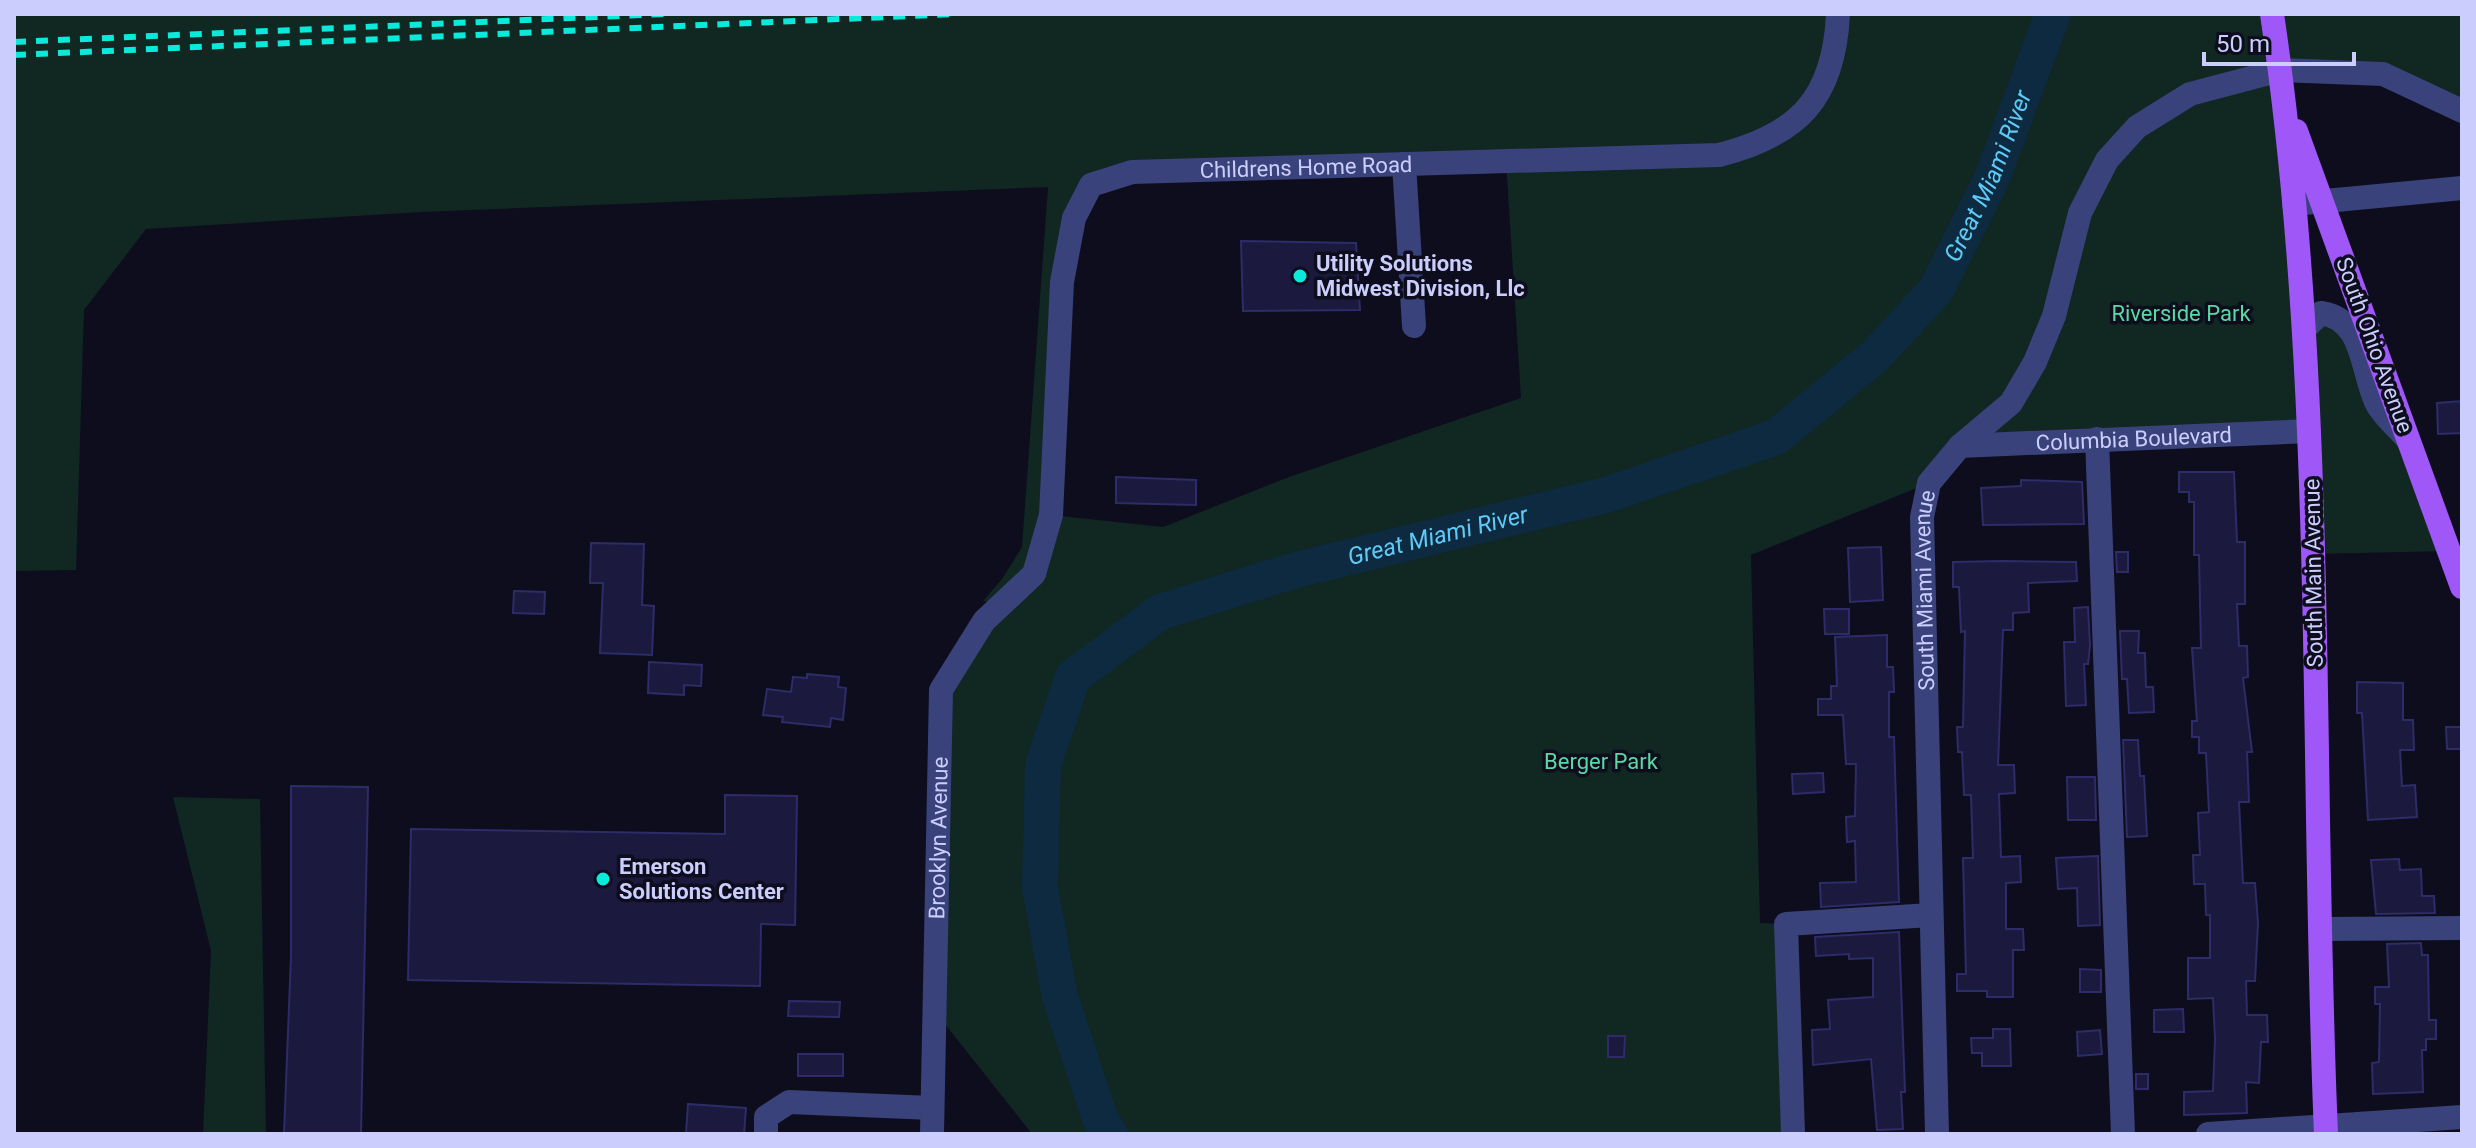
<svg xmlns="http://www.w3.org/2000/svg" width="2476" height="1148" font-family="Roboto,sans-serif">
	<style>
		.green { fill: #102722; fill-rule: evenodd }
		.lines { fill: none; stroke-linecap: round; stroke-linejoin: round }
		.river { stroke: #0e2a40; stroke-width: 36 }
		.building { fill: #1b193d; stroke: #2e2c68; stroke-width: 2 }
		.minor { stroke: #39427a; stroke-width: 24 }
		.major { stroke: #a057f8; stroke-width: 24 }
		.rail { stroke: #0aeada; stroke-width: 6; stroke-dasharray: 12 10; stroke-linecap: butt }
		.poi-dot { fill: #0aeada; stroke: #0d0d1d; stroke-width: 3 }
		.labels { text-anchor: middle; stroke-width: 7; stroke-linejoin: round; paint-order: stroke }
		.street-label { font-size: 22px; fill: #cbcefd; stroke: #0d0d1d }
		.poi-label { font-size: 22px; font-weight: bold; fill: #cbcefd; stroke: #0d0d1d; text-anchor: start }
		.park-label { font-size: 22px; fill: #5bd9a4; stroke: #0d0d1d }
		.water-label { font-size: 24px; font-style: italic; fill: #5dcbf8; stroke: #0d0d1d }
	</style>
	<rect width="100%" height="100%" fill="#0d0d1d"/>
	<path class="green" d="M14,14H2462V111L2383,74L2281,70L2305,327L2335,315L2410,441L2449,551L2311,554L2309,432L1960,446L1929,483L1751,555L1760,923L1786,924L1793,1134H1032L933,1009L941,690L1002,605L983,601L1002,579L1022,547L1048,187L421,212L146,229L84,310L76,570L14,571ZM1506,161L1521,398L1289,477L1163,527L1051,515L1074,218L1091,185Z
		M173,797L260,799L266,1134H203L211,951Z"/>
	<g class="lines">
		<path class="river" id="s1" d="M1110,1134L1101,1121L1060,997L1040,888L1043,765L1073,677L1160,612L1296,570L1606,495L1776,437L1875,356L1936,290L1992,178L2053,14"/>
	</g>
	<path class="building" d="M1241,241L1356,243L1360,310L1243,311Z
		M2462,401V433L2438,434L2437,403Z
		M2179,472H2234L2237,542H2245V604H2237L2239,646H2247L2248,677L2243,678L2252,752H2247L2249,802H2239L2243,883H2255L2258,923L2255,981H2246L2247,1015H2267L2268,1042H2261L2259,1083L2246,1082L2247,1113L2184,1115V1092L2213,1091L2215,1039L2213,998L2188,999V958H2210V915H2206L2205,884H2194L2193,855H2200L2198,813L2209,812L2206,753H2199V737H2192V721H2197L2192,648H2201L2199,555H2194V502H2189V492H2179Z
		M1116,477L1196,480V505L1116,503Z
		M2021,480L2082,482L2084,524L1983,525L1981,488L2021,486Z
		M591,543L644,544L642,605L654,606L652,655L600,653L603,583H590Z
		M1881,547L1883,600L1850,602L1848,548Z
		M2116,552H2128V572H2117Z
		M2003,561L2076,562L2077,581L2028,583L2029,612L2013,613V630H2003L1998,765H2014L2015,793L1999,794L2001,857L2020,856L2021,882L2006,883V929H2023L2024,950H2013V997H1987V991H1957V974H1966L1963,858H1973L1971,795H1964L1962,752H1958L1957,727H1963L1965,631L1961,632L1959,587H1953V562Z
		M514,591L545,592L544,614L513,613Z
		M2088,607L2090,645L2088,664H2084L2086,705L2066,706L2064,642H2075L2074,608Z
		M1824,609H1849V634H1825Z
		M2120,631H2139L2138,653H2145L2146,687H2153L2154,712L2129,713L2127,679H2122Z
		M1887,635V667H1893L1894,692H1889V737H1894L1899,902L1821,907L1820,883L1856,882L1855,841L1847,842L1846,817L1855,816L1856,764H1846L1843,715H1818V699H1831V686H1837L1835,637Z
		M649,662L702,665L701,686L684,685V695L648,693Z
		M807,674L839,677L838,687L846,688L843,720L831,718L830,727L782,722L783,717L763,715L767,689L791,692L793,677L807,678Z
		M2357,682L2403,683V720H2413L2414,750H2400L2402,786L2415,785L2417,817L2368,820L2362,713H2357Z
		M2446,727H2462V749H2447Z
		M2123,740H2138L2140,776H2144L2147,836L2127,837Z
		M1823,773L1824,792L1793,794L1792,774Z
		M2067,777H2095L2096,820H2068Z
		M291,786L368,787L361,1134H284L291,956Z
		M725,795L797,796L795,925L761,924L760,986L408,980L411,829L725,834Z
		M2098,856L2100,925L2078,926L2077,888L2058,889L2056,858Z
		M2399,859L2400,870L2421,869L2422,896H2434L2435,913L2376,914L2371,860Z
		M1899,932L1905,1092H1901L1903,1129L1877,1130L1871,1059L1813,1065L1812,1030L1830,1029L1828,1000L1873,997V958L1849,959V954L1816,956L1815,937Z
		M2421,943L2422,955H2428L2429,1020H2436V1039H2426V1050H2422L2423,1092L2373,1094L2372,1063L2379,1062L2380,1004H2375V987H2389L2387,944Z
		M2080,969L2101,970V992H2080Z
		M789,1001L840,1002L839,1017L788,1016Z
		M2183,1009L2184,1032H2154V1010Z
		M1993,1029H2010L2011,1066H1982V1053H1972L1971,1038H1993Z
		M2100,1030L2102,1054L2078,1056L2077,1032Z
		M1608,1036H1625L1624,1057H1608Z
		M798,1054H843V1076H798Z
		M2136,1074H2148V1089H2136Z
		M688,1104L746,1108L744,1134H686Z"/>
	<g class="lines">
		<g class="minor">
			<path d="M1404,164L1414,326"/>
			<path d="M2294,204L2462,188"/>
			<path d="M2305,328L2321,313C2364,319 2361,369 2376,402C2382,415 2398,428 2408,440"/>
			<path d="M2097,439L2123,1134"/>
			<path id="s2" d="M1960,446L2309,431"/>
			<path d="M2322,929L2462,928"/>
			<path d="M766,1134V1117L789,1102L932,1108"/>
			<path id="s3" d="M932,1134L941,690L984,621L1034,574L1051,515L1062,282L1074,218L1091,185L1132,172L1719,155C1798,135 1834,99 1838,14"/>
			<path d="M1793,1134L1786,924L1931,915"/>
			<path id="s4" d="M1937,1134L1922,517L1929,483L1960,446L2011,403L2035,362L2054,316L2080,213L2107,160L2137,127L2190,94L2281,70L2383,74L2462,111"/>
			<path d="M2208,1134L2462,1117"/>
		</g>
		<path class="major" d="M2272,14C2327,385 2310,761 2326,1134
			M2296,131L2462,587"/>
		<path class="rail" d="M14,42L665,14
			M14,55L956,14"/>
	</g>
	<g class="poi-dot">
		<circle cx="1300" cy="276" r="8"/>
		<circle cx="603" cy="879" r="8"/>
	</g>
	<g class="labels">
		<g class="street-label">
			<text dy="8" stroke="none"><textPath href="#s3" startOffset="1208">Childrens Home Road</textPath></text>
			<text transform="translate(2375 345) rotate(70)" y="8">South Ohio Avenue</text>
			<text dy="8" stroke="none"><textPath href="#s2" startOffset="174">Columbia Boulevard</textPath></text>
			<text transform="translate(2313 573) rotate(-91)" y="8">South Main Avenue</text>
			<text dy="8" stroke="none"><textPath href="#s4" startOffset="544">South Miami Avenue</textPath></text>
			<text dy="8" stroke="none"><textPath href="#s3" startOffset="296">Brooklyn Avenue</textPath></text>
		</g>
		<g class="poi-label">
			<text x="1316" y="271">Utility Solutions<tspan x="1316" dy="25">Midwest Division, Llc</tspan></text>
			<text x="619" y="874">Emerson<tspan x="619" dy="25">Solutions Center</tspan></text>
		</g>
		<g class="park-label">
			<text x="2181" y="321">Riverside Park</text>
			<text x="1601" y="769">Berger Park</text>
		</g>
		<g class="water-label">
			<text dy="8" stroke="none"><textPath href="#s1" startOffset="1566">Great Miami River</textPath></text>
			<text dy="8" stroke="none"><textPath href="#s1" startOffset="870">Great Miami River</textPath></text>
		</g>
	</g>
	<rect width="2476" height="1148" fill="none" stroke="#cbcefd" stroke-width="32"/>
	<path d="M2204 52v12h150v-12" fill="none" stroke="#cbcefd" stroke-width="4"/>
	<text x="2216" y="52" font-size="24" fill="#cbcefd" stroke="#0d0d1d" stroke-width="6" paint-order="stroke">50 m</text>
</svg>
